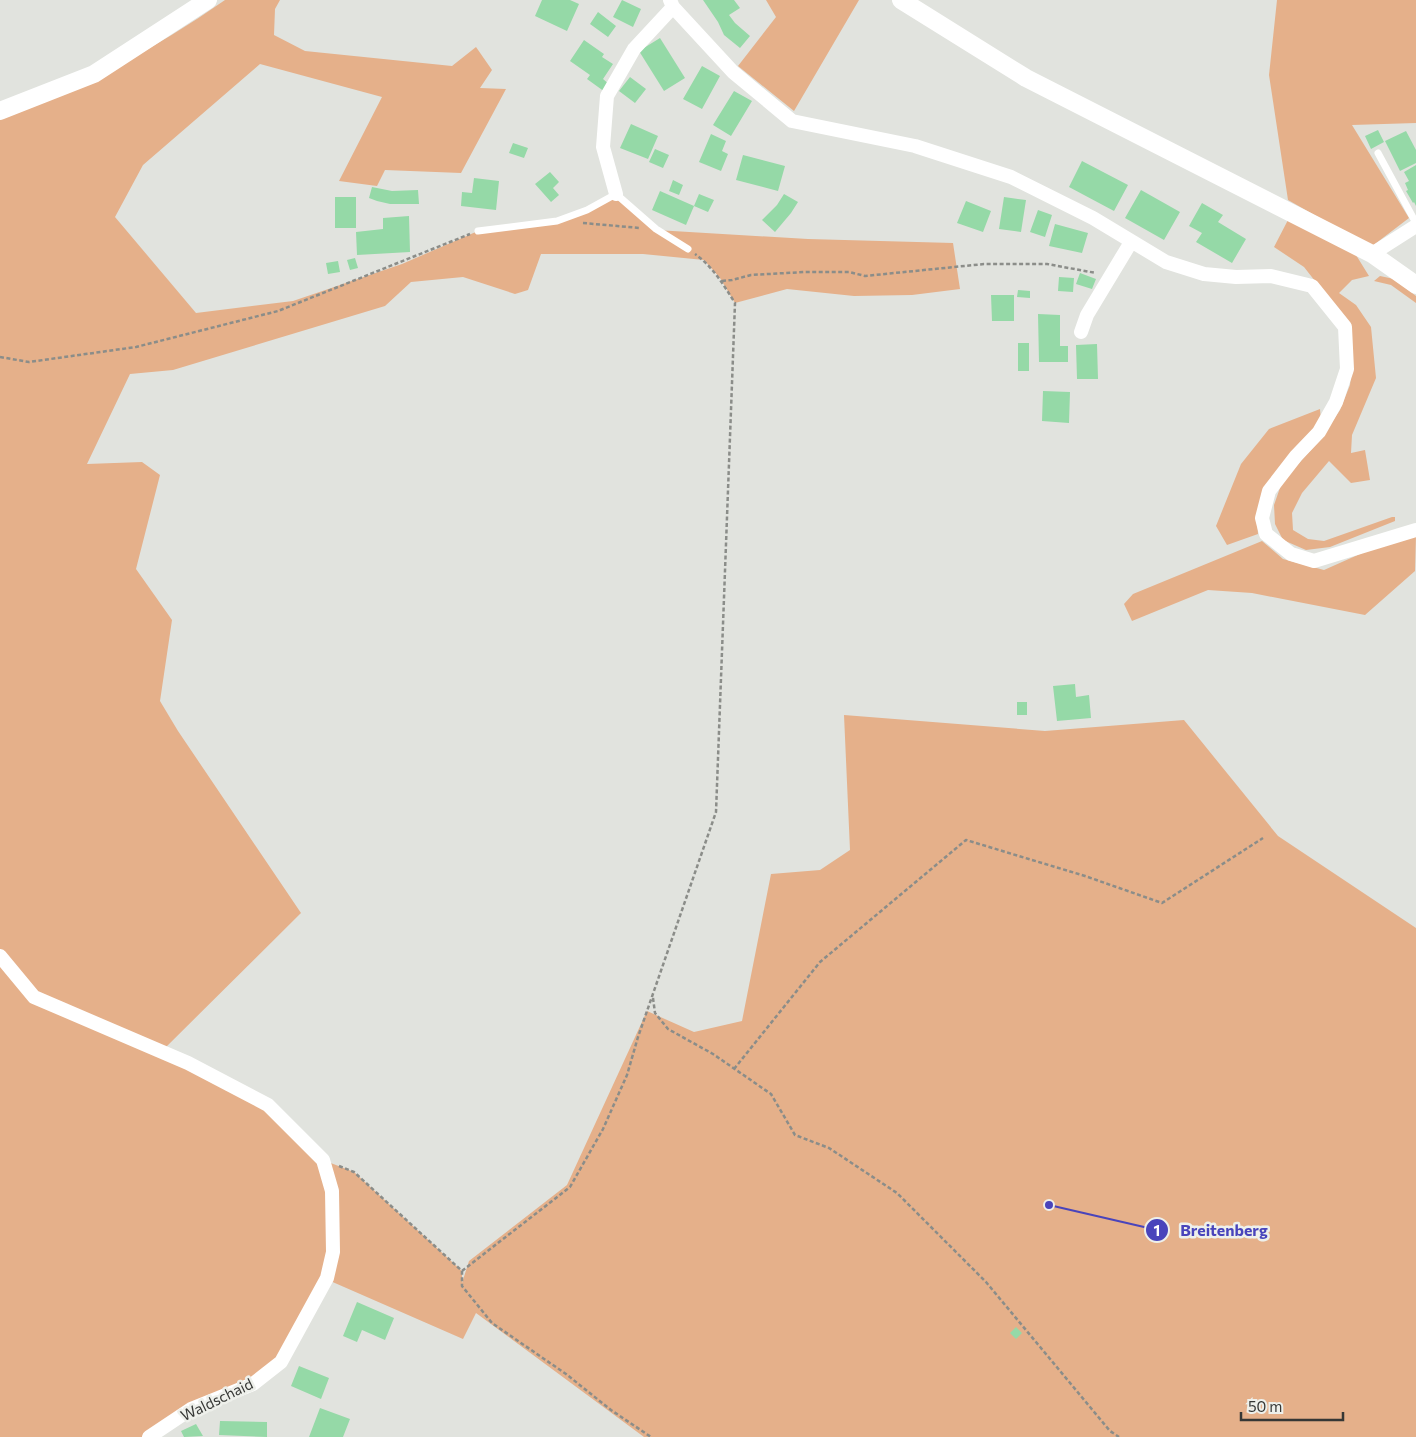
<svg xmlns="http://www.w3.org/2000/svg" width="1416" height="1437" font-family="Commissioner,sans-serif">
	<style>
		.green { fill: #e5b08a }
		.building { fill: #95d9a7 }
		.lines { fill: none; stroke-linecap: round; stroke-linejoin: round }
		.path { stroke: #8b8d89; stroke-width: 2.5; stroke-dasharray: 4 2.5; stroke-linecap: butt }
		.service { stroke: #fff; stroke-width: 7 }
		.minor { stroke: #fff; stroke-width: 14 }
		.tertiary { stroke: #fff; stroke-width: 18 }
		.labels { text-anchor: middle; stroke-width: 5; stroke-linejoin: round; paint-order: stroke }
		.street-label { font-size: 15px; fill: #363735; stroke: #eef0eb }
		.leader { fill: none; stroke: #4944bb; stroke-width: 2 }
		.callout-dot { fill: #4944bb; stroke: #eef0eb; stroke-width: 2 }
		.mark-label { font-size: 15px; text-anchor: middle; font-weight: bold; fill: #fff }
		.callout-label { font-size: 16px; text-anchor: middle; font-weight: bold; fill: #4944bb; stroke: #eef0eb; stroke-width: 5; stroke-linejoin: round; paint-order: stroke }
	</style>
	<rect width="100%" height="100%" fill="#e1e3de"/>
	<path class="green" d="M225,0H280L275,9L274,35L305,51L452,66L476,47L492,70L480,88L506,89L461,173L385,170L377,186L339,181L382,97L260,64L143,165L115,217L196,313L293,301L402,264L478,231L558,221L616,194L656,230L808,239L953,243L960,289L912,295L854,296L787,289L735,303L720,278L704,260L643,254H541L528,290L515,294L463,277L411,282L385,306L173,370L130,374L87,464L142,462L160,475L136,569L172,620L160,701L178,731L301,913L161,1052L268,1105L323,1160L354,1172L462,1271V1283L469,1261L567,1185L647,1011L694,1032L742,1021L771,874L820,870L850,850L844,715L1045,731L1184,720L1278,836L1416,928V1437H644L476,1313L463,1339L328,1280L281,1362L149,1437H0V120C80,89 155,49 225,0Z
		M766,0H859L794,111L738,66L776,17Z
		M1277,0H1416V123L1352,125L1409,218L1371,247L1288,200L1269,75Z
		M1289,218L1356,255L1369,276L1352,280L1339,293L1356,305L1371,327L1376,378L1352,435L1351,453L1365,450L1370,480L1351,483L1329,461L1302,493L1292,513L1293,530L1308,539L1324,541L1392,517H1395V521L1330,547L1306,550L1283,540L1275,524L1274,505L1282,482L1320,440L1340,410L1350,385L1353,356L1315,281L1304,267L1274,247Z
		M1380,276L1394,279L1416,296V303L1391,285L1374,281Z
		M1320,409L1321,421L1257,520L1258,534L1227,545L1216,526L1241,464L1269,429Z
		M1416,535L1415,571L1365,615L1252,593L1208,590L1132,621L1124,604L1133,594L1262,541L1283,559L1324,570L1378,546Z"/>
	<path class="building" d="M542,0H570L579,4L567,31L535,16Z
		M622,0L641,9L633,27L613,17Z
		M703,0H734L740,8L729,15L735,23L750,36L740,48L724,35L718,22Z
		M598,12L616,26L608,37L590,24Z
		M660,38L685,78L664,91L639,51Z
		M584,40L604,54L602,57L613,64L603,79L610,85L605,92L587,79L590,75L570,61Z
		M702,66L720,76L702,109L683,99Z
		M630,77L646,89L635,103L619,91Z
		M734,91L752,101L731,136L713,125Z
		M631,124L658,136L648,159L620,148Z
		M1378,130L1384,142L1371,149L1365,136Z
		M1406,131L1416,150V163L1400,171L1385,141Z
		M711,134L726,141L722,151L728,154L721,171L699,162Z
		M513,143L528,148L524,158L509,153Z
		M655,149L669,155L663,168L649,162Z
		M743,155L785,166L778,191L736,180Z
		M1082,161L1128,185L1114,211L1069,187Z
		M1416,165V206L1414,202L1413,203L1406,191L1408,190L1405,183L1409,181L1404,172Z
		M550,172L559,182L553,188L559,195L551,202L535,184Z
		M474,178L499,181L496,210L461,206L462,192L472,193Z
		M673,180L683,185L679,195L669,191Z
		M372,187L392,191L418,190L419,204H390L377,201L369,198Z
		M1141,190L1180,212L1164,240L1125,218Z
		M660,191L694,206L699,194L714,200L708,212L694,206L686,225L652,210Z
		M784,194L798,202L791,213L775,232L762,220L777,205Z
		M335,197H356V228H335Z
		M1004,197L1026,200L1021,232L999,229Z
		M966,201L991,211L983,232L957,223Z
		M1202,203L1223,215L1218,222L1246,239L1232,263L1196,242L1202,233L1189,226Z
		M1038,210L1052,215L1045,237L1030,232Z
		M409,216L410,252L357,255L356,232L383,229V218Z
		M1055,224L1088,233L1082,253L1049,246Z
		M355,258L358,268L350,270L347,260Z
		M338,261L340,272L328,274L326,263Z
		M1080,273L1096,279L1092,289L1076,284Z
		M1059,277L1074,278L1073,292L1058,291Z
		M1018,290L1030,291V298L1017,297Z
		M991,295H1014V321H992Z
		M1038,314L1060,315V346H1068V362H1039Z
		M1018,343H1029V371H1018Z
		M1097,344L1098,379H1077L1076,345Z
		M1043,391L1070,392L1069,423L1042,421Z
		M1075,684L1076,697L1089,695L1091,718L1057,721L1053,686Z
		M1017,702H1027V715H1017Z
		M357,1302L394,1318L385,1340L362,1330L357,1342L343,1336Z
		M1016,1327L1022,1333L1016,1339L1010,1333Z
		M299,1366L329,1378L321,1399L291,1386Z
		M320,1408L350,1419L343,1437H309Z
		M220,1421L267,1422V1437L219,1435Z
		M196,1424L203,1436L184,1437L181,1431Z"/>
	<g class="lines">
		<path class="path" d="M583,223L640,228
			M722,281L732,280L751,275L804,272H849L865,276L984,264H1047L1096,273
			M0,357L29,362L136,347L278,311L470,234
			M653,998L655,1013L668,1029L713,1054L771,1094L795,1135L829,1148L897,1193L986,1282L1110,1431L1119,1437
			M734,1069L820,962L966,840L1085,876L1162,903L1263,838
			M339,1166L354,1172L462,1271V1286L492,1323L566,1374L611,1410L651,1437
			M462,1271L570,1187L603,1129L627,1075L638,1037L716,812L735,303C723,284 713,267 695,254"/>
		<path class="service" d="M1378,153L1416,223
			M478,231L557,221L587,210L616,194L656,229L688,249"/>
		<path class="minor" d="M673,7L733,72L792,121L915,146L1011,177L1093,218L1166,262L1204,274L1236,277L1271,276L1312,286L1345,327L1347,369L1336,402L1319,432L1296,456L1269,491L1262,518L1266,534L1291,554L1314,561L1416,530
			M616,194L603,147L607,96L634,49L673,7L670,0
			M1372,254L1416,226
			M1081,332L1087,315L1131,242
			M0,956L34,997L188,1063L268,1105L323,1160L332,1191L333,1252L327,1278L281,1362L253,1384L191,1409L149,1437"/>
		<path class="tertiary" d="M901,0L1026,78L1372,254L1416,285
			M0,111L94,74L208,0"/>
	</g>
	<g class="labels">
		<g class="street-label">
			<text transform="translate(217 1400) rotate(-26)" y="5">Waldschaid</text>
		</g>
	</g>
	<path class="leader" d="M1049 1205L1157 1230"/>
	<g class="callout-dot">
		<circle cx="1049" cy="1205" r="5"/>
		<circle cx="1157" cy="1230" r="12"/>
	</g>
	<g class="mark-label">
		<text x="1157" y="1236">1</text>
	</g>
	<g class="callout-label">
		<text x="1224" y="1236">Breitenberg</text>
	</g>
	<path d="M1241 1412v8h102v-8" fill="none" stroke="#363735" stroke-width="2.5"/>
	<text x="1248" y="1412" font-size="15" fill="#363735" stroke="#eef0eb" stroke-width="4" paint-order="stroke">50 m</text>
</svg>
